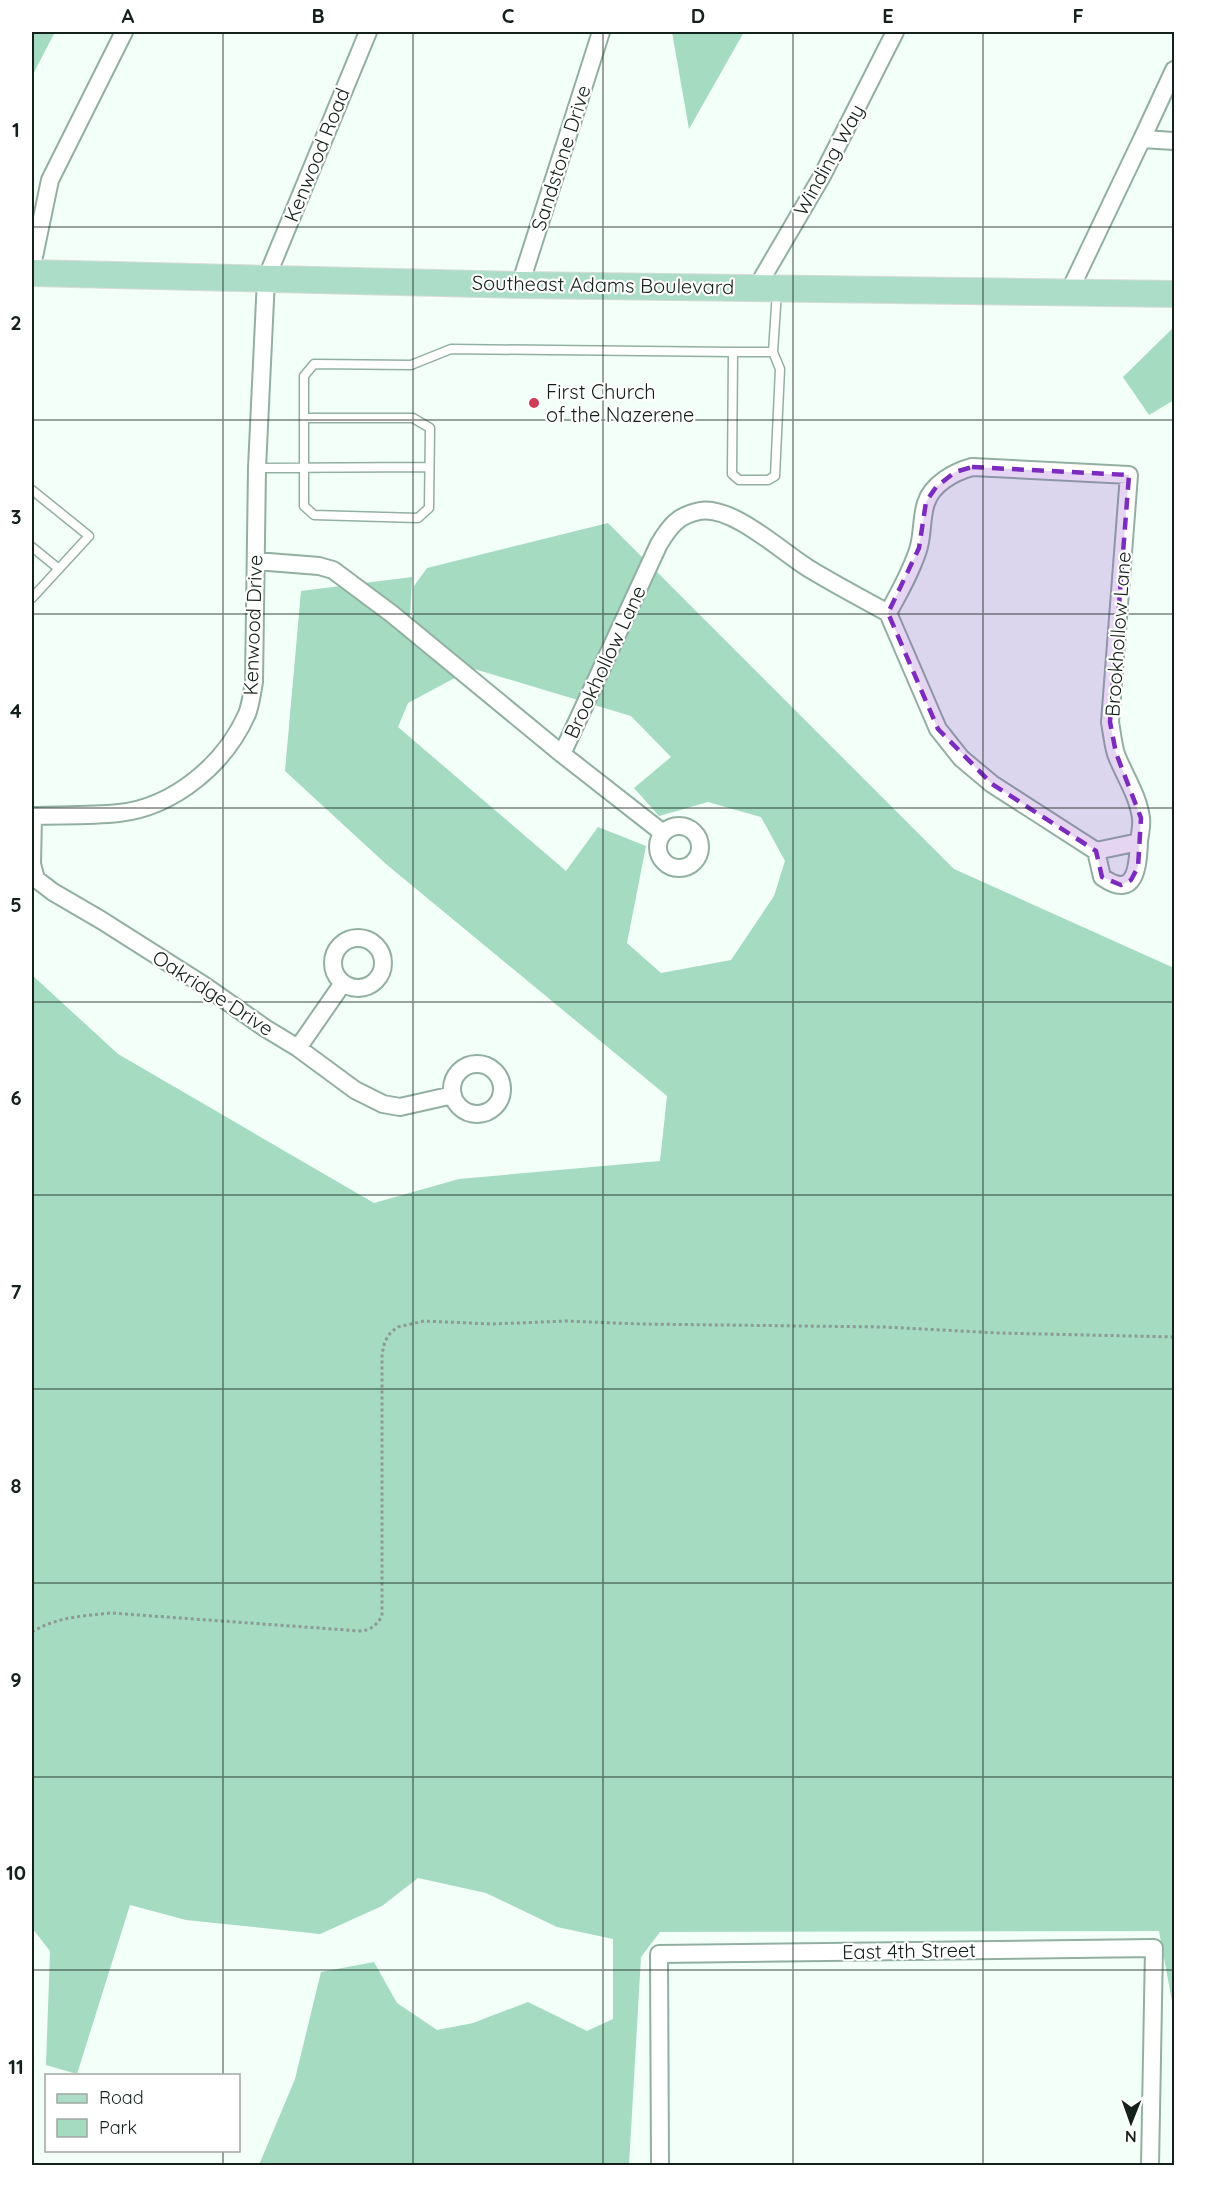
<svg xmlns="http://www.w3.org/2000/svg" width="1206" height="2197" font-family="Quicksand,sans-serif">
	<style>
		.green { fill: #a4dbc1 }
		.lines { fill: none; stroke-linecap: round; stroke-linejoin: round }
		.service-casing { stroke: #92b0a2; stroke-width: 11 }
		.minor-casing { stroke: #92b0a2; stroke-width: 20 }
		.primary-casing { stroke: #d9dbda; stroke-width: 28 }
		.path { stroke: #8e9a94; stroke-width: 3; stroke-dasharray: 3 3; stroke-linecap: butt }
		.service { stroke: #fff; stroke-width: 8 }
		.minor { stroke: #fff; stroke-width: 16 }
		.primary { stroke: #acddc8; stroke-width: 26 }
		.marked { fill: #7b2cbf; fill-opacity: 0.2; stroke: #7b2cbf; stroke-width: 4.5; stroke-dasharray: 12 8; stroke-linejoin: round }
		.grid { fill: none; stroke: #14201a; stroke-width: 1.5; stroke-opacity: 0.55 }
		.poi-dot { fill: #cd3d58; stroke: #fff; stroke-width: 2 }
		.labels { text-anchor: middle; stroke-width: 4.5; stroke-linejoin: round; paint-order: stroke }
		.street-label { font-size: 20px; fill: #14201a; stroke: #fff }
		.poi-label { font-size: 20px; fill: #14201a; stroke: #fff; text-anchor: start }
		.neatline { fill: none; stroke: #14201a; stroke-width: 2 }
		.grid-label { font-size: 20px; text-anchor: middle; font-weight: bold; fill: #14201a }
	</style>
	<rect width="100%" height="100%" fill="#f3fff9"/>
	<path class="green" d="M32,32H55L32,76Z
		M672,32H744L689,129Z
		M1174,327V400L1149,415L1123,377Z
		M608,523L954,869L1174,968V2012L1159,1931L660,1932L641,1957L629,2165H259L295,2079L321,1972L374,1962L397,2003L437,2030L473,2023L528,2002L587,2031L613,2019V1939L557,1927L486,1893L418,1878L382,1906L320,1934L186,1920L130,1905L77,2074L46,2065L50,1951L32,1928V975L118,1054L374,1203L459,1179L660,1161L667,1096L386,864L285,771L301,591L412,577L409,638L464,673L408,703L398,727L566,871L598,827L646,846L627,943L661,973L731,960L774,896L785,861L761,817L708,802L659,816L634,788L671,757L631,716L451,662L413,623L414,586L427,568Z"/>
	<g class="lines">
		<defs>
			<path id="service" d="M773,352H733L732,474L739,480H768L775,476L780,369L773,352L777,291
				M304,418H413L430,428L429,508L418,518L314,515L304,506V376L314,364L411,365L451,349L733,352
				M257,468L429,467
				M32,490L89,536L32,598
				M32,547L59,569"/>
			<path id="minor" d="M1174,70L1142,139L1174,141
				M32,266L50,180L124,32
				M520,285L601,32
				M757,287L822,176L895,32
				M1069,292L1142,139
				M972,467L1129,475L1110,722C1112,733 1113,744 1116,754C1124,775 1138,795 1141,818C1142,825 1140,834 1139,841C1138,866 1136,901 1102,877L1096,851L992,784L961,758L938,729L888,613C899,593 911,572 918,550C923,535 921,518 926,503C932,484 954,472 972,467Z
				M256,561L319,566L333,570L392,614L562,754L663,833
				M562,754L659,544C670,526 678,515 700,511C732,505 782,552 808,568C834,584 861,598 888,613
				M32,816C60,815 90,816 119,813C174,807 225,764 247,714C251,704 252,692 254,682L257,468L266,279L368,32
				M33,816L32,864L36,879L53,892L101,920L205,986L265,1028L298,1048L355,1090L383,1104L400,1107L453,1095
				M658 847a21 21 0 1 1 42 0a21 21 0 1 1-42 0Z
				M1096,851L1139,842
				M333 963a25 25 0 1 1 50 0a25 25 0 1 1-50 0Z
				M298,1048L343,983
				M452 1089a25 25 0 1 1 50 0a25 25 0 1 1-50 0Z
				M660,2166L659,1954L1154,1948L1150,2166"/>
			<path id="primary" d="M32,273L520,285L1174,294"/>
		</defs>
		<use href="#service" class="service-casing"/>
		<use href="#minor" class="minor-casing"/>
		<use href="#primary" class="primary-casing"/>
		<path class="path" d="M32,1632C56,1617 83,1616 111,1613L360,1631C371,1630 376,1626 382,1616V1354L385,1341L391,1332L398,1327L424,1321L492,1324L567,1321L640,1324L884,1327L999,1333L1174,1337"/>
		<use href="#service" class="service"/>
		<use href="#minor" class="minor"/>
		<use href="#primary" class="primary"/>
	</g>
	<path class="marked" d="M972,467L1129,475L1110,722L1116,753L1141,818L1138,867L1131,880L1121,885L1102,877L1096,851L992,784L938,729L888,613L919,548L926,502L936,487L955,472Z"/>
	<path class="grid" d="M223,32V2076M413,32V2166M603,32V2166M793,32V2166M983,32V2166M32,227H1174M32,420H1174M32,614H1174M32,808H1174M32,1002H1174M32,1195H1174M32,1389H1174M32,1583H1174M32,1777H1174M32,1970H1174M223,2150V2166"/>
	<circle class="poi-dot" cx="534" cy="403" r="6"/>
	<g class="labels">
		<g class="street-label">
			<text transform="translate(317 155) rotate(-68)" y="7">Kenwood Road</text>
			<text transform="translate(561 158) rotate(-72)" y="7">Sandstone Drive</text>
			<text transform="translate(829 160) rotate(-61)" y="7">Winding Way</text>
			<text transform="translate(603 285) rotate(1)" y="7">Southeast Adams Boulevard</text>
			<text transform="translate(253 625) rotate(-88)" y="7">Kenwood Drive</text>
			<text transform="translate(1118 634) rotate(-86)" y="7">Brookhollow Lane</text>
			<text transform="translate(605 662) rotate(-65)" y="7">Brookhollow Lane</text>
			<text transform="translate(213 993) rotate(33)" y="7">Oakridge Drive</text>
			<text transform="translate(909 1951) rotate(-1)" y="7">East 4th Street</text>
		</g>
		<g class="poi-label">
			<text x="546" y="399">First Church<tspan x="546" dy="23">of the Nazerene</tspan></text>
		</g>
	</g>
	<rect width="1206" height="2197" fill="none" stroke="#ffffff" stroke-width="66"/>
	<rect x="45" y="2074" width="195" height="78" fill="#ffffff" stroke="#a1a6a3" stroke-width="1.5"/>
	<rect x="57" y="2094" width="30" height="9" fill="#acddc8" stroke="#a1a6a3" stroke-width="1.5"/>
	<text x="99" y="2104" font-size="18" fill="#14201a">Road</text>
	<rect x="57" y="2119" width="30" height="18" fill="#a4dbc1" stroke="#a1a6a3" stroke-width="1.5"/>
	<text x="99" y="2134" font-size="18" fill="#14201a">Park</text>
	<g transform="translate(1131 2122) rotate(181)" stroke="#ffffff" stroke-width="4.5" paint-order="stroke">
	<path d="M0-4.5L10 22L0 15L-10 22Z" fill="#14201a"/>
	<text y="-9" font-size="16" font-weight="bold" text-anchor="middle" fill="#14201a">N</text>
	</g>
	<rect x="33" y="33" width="1140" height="2131" class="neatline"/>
	<g class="grid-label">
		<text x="128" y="23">A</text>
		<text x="318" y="23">B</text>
		<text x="508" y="23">C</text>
		<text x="698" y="23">D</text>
		<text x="888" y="23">E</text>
		<text x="1078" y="23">F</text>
		<text x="16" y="137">1</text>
		<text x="16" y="330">2</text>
		<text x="16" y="524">3</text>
		<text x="16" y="718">4</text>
		<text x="16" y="912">5</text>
		<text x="16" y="1105">6</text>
		<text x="16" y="1299">7</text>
		<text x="16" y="1493">8</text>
		<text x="16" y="1687">9</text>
		<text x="16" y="1880">10</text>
		<text x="16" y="2074">11</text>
	</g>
</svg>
